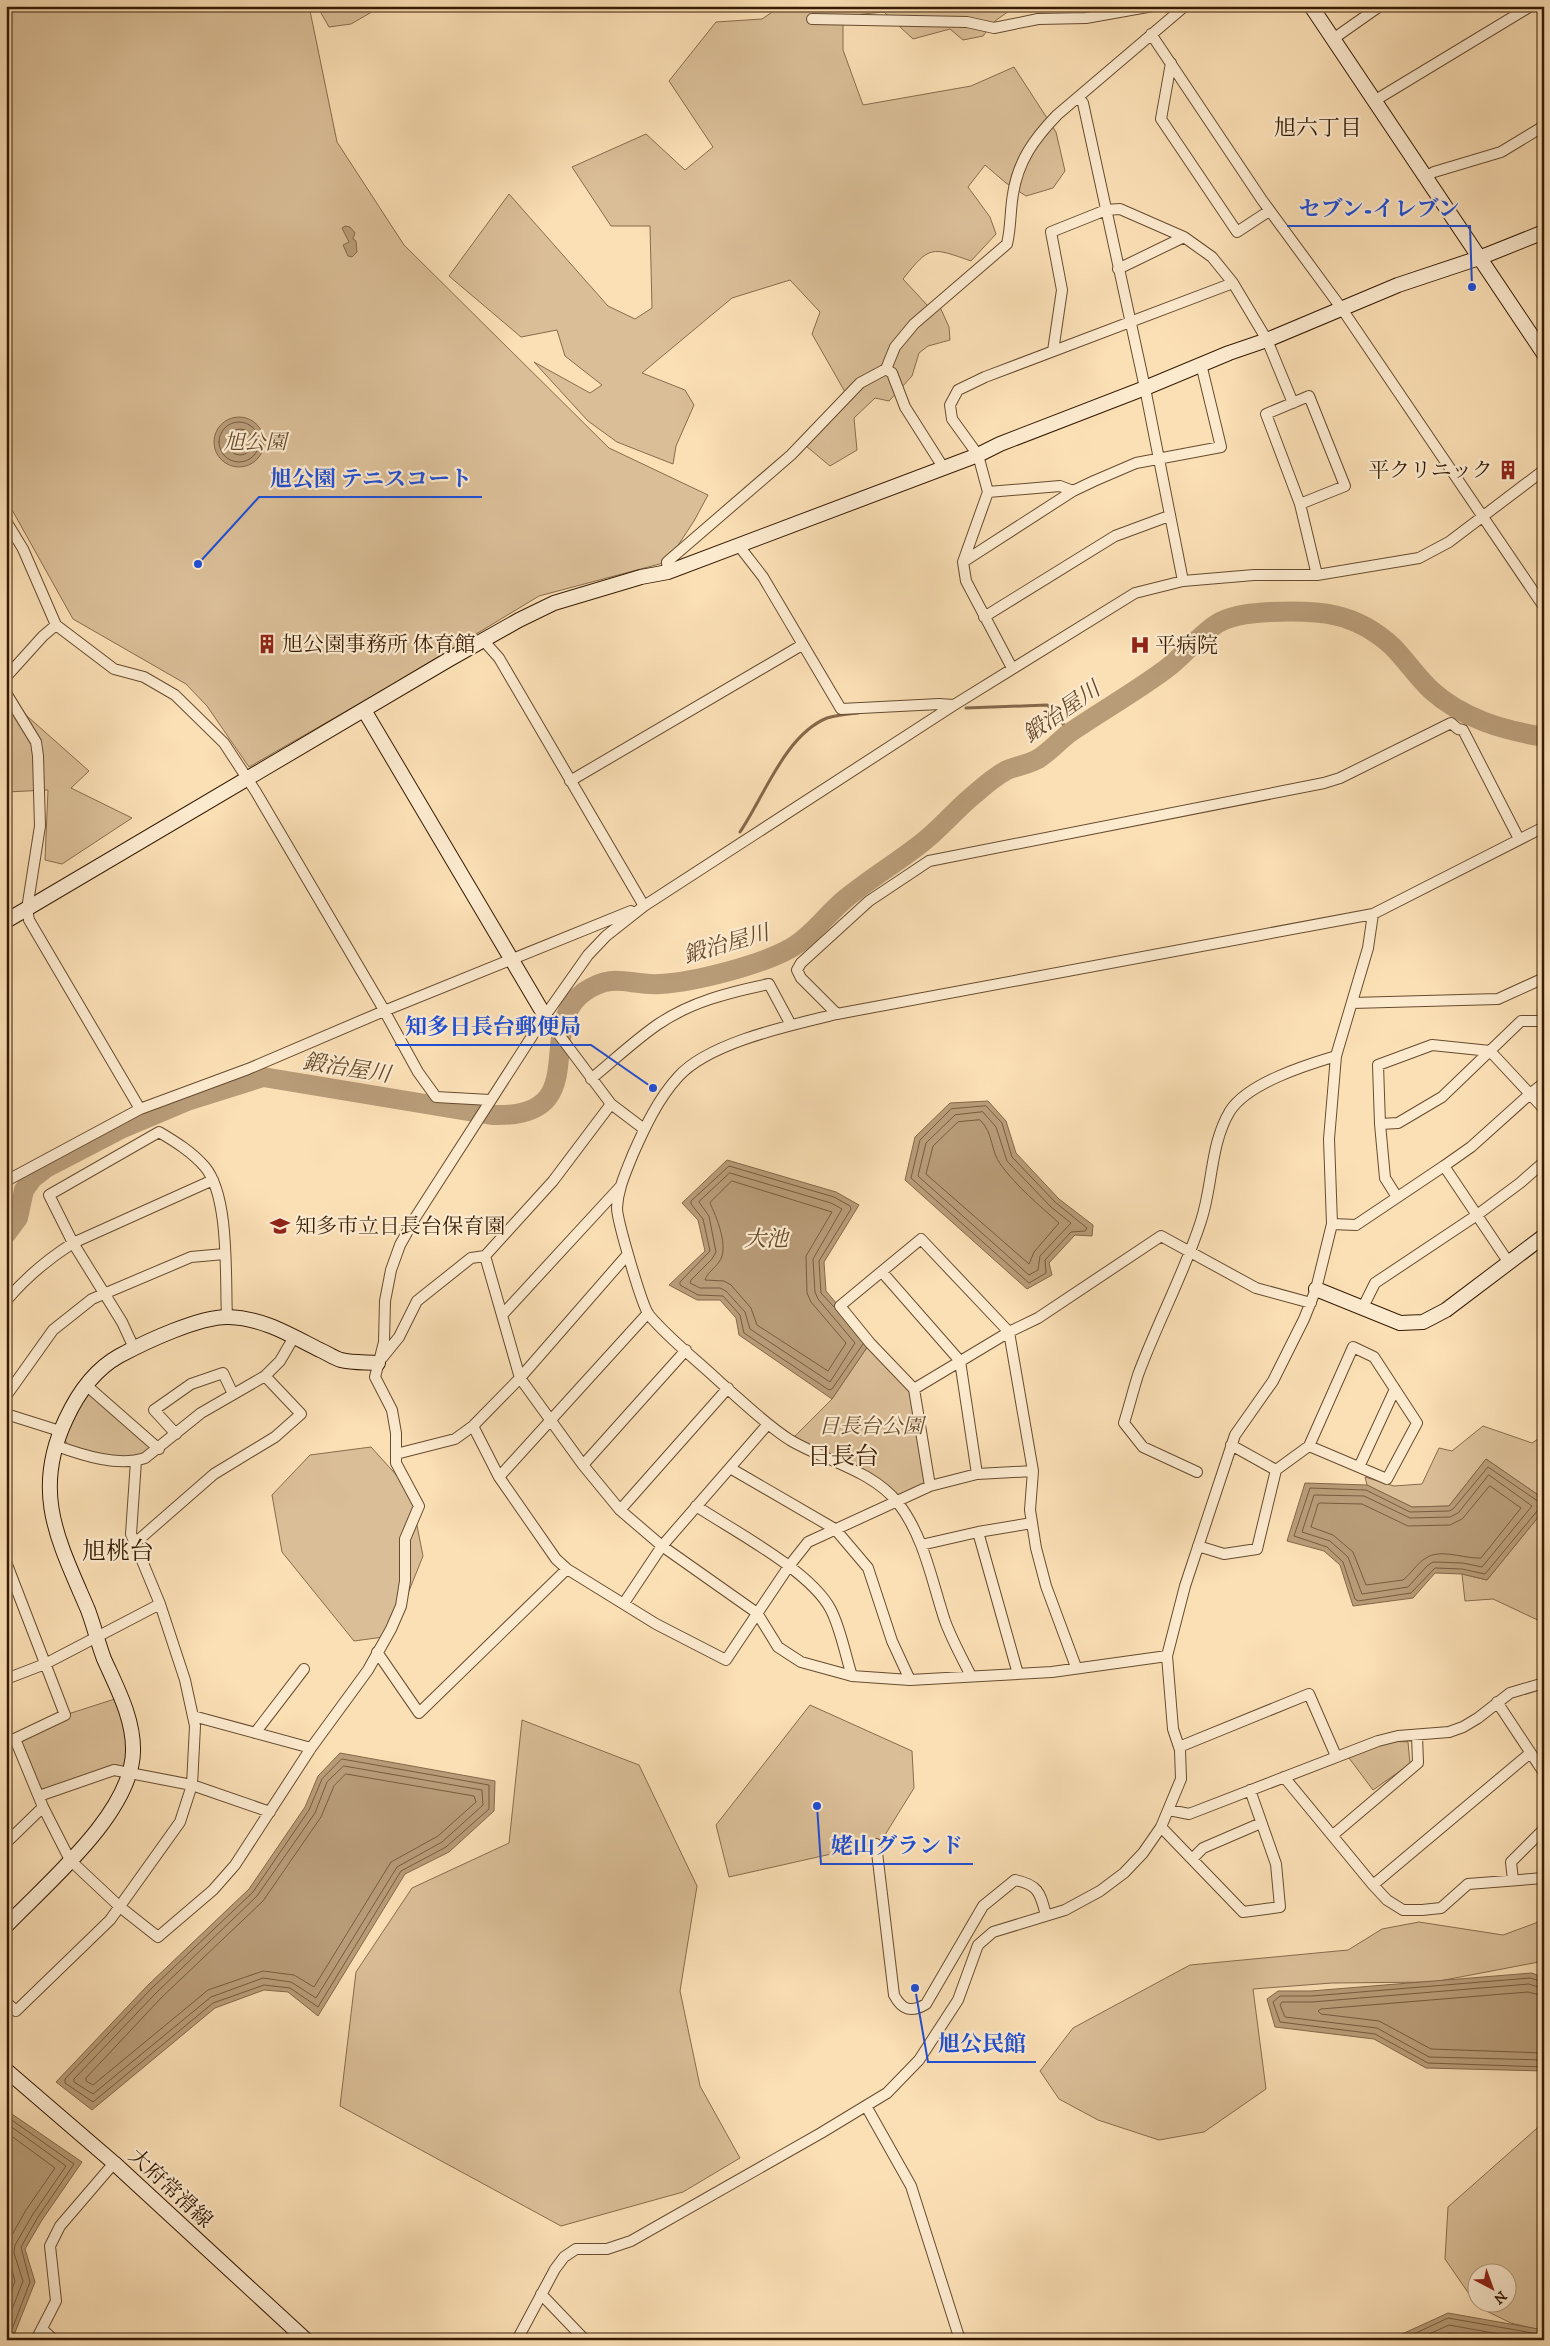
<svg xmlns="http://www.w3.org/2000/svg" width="1550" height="2346" font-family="'IM FELL DW Pica','Noto Serif JP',serif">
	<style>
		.green { fill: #dabe97; stroke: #886c4c; fill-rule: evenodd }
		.water { fill: #b89c78; stroke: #846849 }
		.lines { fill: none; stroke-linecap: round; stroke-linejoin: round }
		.shore { stroke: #775c3d; stroke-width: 1 }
		.stream { stroke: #846849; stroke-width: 3 }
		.river { stroke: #b89c78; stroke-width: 20 }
		.street-casing { stroke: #674c2f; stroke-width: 12 }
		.secondary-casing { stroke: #361b02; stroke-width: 16 }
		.street { stroke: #fceacf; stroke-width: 10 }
		.secondary { stroke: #fceacf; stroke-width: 14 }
		.labels { text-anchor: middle; stroke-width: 4.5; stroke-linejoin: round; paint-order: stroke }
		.park-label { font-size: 21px; font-style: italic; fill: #674c2f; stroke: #fceacf }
		.poi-label { font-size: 21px; fill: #361b02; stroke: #fceacf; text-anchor: start }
		.street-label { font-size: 21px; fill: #361b02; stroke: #fceacf }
		.neighbourhood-label { font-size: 22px; fill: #361b02; stroke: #fceacf }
		.water-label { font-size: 22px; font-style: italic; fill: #64482b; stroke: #fceacf }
		.quarter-label { font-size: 24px; fill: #361b02; stroke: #fceacf }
		.leader { fill: none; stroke: #1d4ed8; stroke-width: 2 }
		.callout-dot { fill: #1d4ed8; stroke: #fceacf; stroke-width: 2 }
		.callout-label { font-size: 22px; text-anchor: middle; font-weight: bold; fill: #1d4ed8; stroke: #fceacf; stroke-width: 4.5; stroke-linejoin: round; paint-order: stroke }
	</style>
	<rect width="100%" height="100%" fill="#fbdfb5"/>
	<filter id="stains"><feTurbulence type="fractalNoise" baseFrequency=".004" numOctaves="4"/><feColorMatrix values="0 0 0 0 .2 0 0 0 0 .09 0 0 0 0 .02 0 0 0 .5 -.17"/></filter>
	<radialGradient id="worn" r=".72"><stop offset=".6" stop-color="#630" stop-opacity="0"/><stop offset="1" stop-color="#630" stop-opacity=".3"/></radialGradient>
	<path class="green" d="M6,6H309L337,142L404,245L609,448L708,495L694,521L667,562L539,596L395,683L249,767L207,706L186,684L73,619L6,499Z
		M317,6H382L351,24L329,27Z
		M781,6H1016L995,21L983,36L963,40L950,29L913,39L884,12L843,16V50L863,105L971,86L1014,67L1056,132L1065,171L1053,188L1026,196L1006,183L985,165L968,187L990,217L996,234L971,261C931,247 930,245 903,279L928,306L940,307L949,327L950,340L928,346L919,353L912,376L889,401L875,398L854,418L857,450L830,466L806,446L849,399L812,334L820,312L790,280L732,298L642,373L685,390L694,405L676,446L673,464L617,442L588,421L534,362L590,393L602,385L565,356L557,330L521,337L449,276L509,194L608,306L635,319L652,308L650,226H611L572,167L646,134L685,170L713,147L669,81L716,22L762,19Z
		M6,688L27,716L89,771L71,788L132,818L62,864L45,860L48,790L6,792Z
		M870,1343L914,1389L930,1486L898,1502L876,1482L791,1440L832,1399Z
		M86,1385L159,1449L136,1461L69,1450L65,1439Z
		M1483,1426L1532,1443L1544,1435V1499L1486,1459L1449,1506L1412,1507L1367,1485L1365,1477L1394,1486L1422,1484L1439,1448L1452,1451Z
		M371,1447L410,1490L423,1556L391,1636L354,1641L282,1552L272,1495L310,1455Z
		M1544,1510V1623L1493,1599L1465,1601L1462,1574L1487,1580Z
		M121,1697L130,1724L129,1774L114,1770L39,1796L15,1739L65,1715Z
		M810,1705L912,1751L914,1788L880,1843L729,1877L716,1825Z
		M522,1720L639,1765L697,1886L680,1991L700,2086L740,2158L683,2192L561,2226L340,2106L356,1972L412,1888L509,1843Z
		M1389,1741L1408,1742L1410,1764L1373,1790L1346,1754Z
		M1544,1920V1961L1434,1982L1332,1983L1253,1989L1266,2089L1204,2132L1159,2140L1098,2120L1059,2099L1040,2071L1073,2028L1190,1965L1348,1950L1382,1929L1419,1922L1503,1935Z
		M1544,2122V2331L1511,2323L1478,2307L1445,2259L1448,2207ZM1478,2274H1508V2304H1478Z"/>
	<path class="water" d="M345,226L350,227L355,233L353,239L356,241L357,252L352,257L348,256L343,245L349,242L342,228Z
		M214 442a25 25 0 1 1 50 0a25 25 0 1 1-50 0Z
		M988,1101L1006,1121L1016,1153L1059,1199L1093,1225L1092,1236L1075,1235L1049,1263L1052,1275L1027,1289L905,1180L915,1137L950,1103Z
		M727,1160L836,1192L859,1205L824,1262L826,1291L870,1343L832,1399L739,1335L736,1318L720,1300H697L669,1285L705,1251L698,1220L682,1203Z
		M1486,1459L1544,1499V1510L1487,1580L1462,1574L1435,1573L1413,1598L1353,1606L1340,1565L1324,1551L1287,1541L1305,1483L1367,1485L1412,1507L1449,1506Z
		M340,1753L495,1781L494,1811L449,1852L405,1874L318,2016L288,1992L264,1990L215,2008L92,2110L56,2082L148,1985L249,1889L305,1807L318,1776Z
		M1532,1973L1544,1978V2071L1426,2068L1374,2039L1275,2027L1267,1999L1278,1991H1311Z
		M6,2110L82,2162L42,2220L25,2249L35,2282L12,2340H6Z
		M1448,2313L1544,2330V2340H1389Z"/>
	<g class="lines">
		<path class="shore" d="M219 442a20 20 0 1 1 40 0a20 20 0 1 1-40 0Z
			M227 442a13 13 0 1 1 26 0a13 13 0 1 1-26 0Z
			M986,1106L1002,1123L1012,1157L1055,1202L1087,1228L1085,1231L1071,1232L1045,1260L1046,1273L1029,1283L911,1178L920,1140L951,1109Z
			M983,1112L996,1127L1007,1161L1051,1207L1071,1223L1040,1256L1038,1270L1029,1275L918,1176L926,1143L955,1115Z
			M980,1120C994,1133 990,1151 1001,1165C1017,1187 1039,1205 1059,1223L1034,1252L1029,1264L926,1174L933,1146L958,1122Z
			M730,1173L831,1203L842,1209L813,1259L815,1292L818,1299L855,1343L830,1382L750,1329L745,1312L726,1291L720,1288H700L690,1283L691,1280L712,1259L716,1252L709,1216L699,1202Z
			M732,1181L832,1212L806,1256L807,1293L811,1302L846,1343L828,1371L757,1325L751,1308L731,1285L724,1281L705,1280C707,1273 715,1268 719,1262C730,1248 716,1216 710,1203Z
			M834,1307L821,1293L819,1261L851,1209L850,1206L834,1197L729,1166L691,1201V1204L703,1219L710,1251L680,1282V1285L698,1295L723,1296L740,1315L744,1333L829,1390L832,1389L863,1344
			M1489,1475L1532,1506L1482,1567L1463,1563L1433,1562L1427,1566L1408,1587L1362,1594L1348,1557L1330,1541L1302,1532L1314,1495L1364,1496L1410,1518L1450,1517L1458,1513Z
			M1490,1486L1521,1508L1481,1558C1464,1559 1441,1548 1426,1558C1417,1563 1411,1574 1403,1580L1366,1585L1353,1552L1333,1535L1311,1527L1318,1504L1320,1503L1362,1504L1408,1526L1450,1525L1462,1519Z
			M1544,1503L1539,1502L1488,1467L1453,1509L1449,1511L1410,1512L1366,1490L1310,1488L1294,1536L1327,1547L1343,1562L1355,1599L1358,1601L1411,1593L1435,1568L1462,1569L1485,1574L1538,1510L1544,1508
			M342,1759L489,1785V1809L446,1847L401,1871L318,2007L290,1988L264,1985L213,2003L93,2102L65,2083V2079L152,1988L253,1892L309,1810L322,1779Z
			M344,1766L482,1790L483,1805L442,1842L397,1867L316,1998L291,1982L263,1978L211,1997L93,2094L74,2082V2079L156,1993L257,1896L315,1813L327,1782Z
			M346,1774L474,1796L476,1802L438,1836L391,1862L314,1987L294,1975L263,1971L208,1990L93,2085L86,2081V2078L161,1998L263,1901L321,1817L334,1786Z
			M1544,1982L1530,1978L1312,1996H1280L1273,2002L1280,2022L1375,2034L1428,2063L1544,2067
			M1544,1989L1529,1984L1312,2002H1282L1280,2005L1285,2017L1377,2028L1429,2057L1544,2060
			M1544,1996L1528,1992L1321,2009L1318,2011L1321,2014L1379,2021L1431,2049L1544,2053
			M6,2116L74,2164L38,2217L21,2247L30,2282L8,2340
			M6,2123L66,2166L33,2214L15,2245L14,2253L23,2281L6,2325
			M6,2132L55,2168L26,2210L8,2242L7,2253L15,2281L6,2306
			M1401,2340L1448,2318L1544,2335
			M1416,2340L1449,2325L1532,2340
			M1434,2340L1450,2333L1490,2340"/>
		<path class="stream" d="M966,708L1047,705L1051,708L1070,733
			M740,832C764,797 785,735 827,718C836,715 848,714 858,713"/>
		<path class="river" d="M6,1234L18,1218L24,1190L32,1179L46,1168L123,1128L187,1101L263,1077L492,1115C596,1119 533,1028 584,992C614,971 629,986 660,984C695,982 761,965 791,948C812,936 826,915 844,900C869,879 898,862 923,842C942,827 957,808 976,793C985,785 996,776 1007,770C1017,766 1029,764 1038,759C1049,752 1058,742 1068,734C1100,712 1135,692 1166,669C1185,655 1200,633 1220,622C1236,614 1254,613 1271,612C1319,610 1355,612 1392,646C1406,660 1417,677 1431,690C1463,719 1503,730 1544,737"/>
		<defs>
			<path id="street" d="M812,19L967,22L994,28L1038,19L1086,18L1153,6
				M1151,34L1262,200L1342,309L1544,607
				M1333,39L1380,6
				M1171,63L1161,119L1237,232L1269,211
				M1078,97L1083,103L1145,388L1183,581
				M1374,101L1531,6
				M1425,177L1434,172L1501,152L1544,126
				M1118,269L1184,237
				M1053,351L1062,290L1051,232L1106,210L1120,209L1184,237L1212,257L1233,283L1267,340L1293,403
				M886,369L892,373L905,407L943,467
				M988,492L1060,486L1073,491
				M1300,504L1345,486L1309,396L1266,414L1300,504L1317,575
				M6,521L23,549L56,625L114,669L144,677L175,695L224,743L256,792L380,1003L418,1072L436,1097L490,1100
				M739,546L763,577L841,709L939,704L954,705
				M963,562L1073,491L1094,481L1136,463L1221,447L1201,364
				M668,572L667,562L791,455L860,383L886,369L895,347L914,324L1007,244C1011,228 1010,211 1013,194C1018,161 1034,139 1057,115L1185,6
				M984,617L1115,536L1169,516
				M483,640L499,658L644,906
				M1012,668L966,581L963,562L988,492L978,455L952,419L950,405L958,390L985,377L1233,283
				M6,677L43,636L56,625
				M6,693L36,742L38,756L40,826L27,909L29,920L140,1109
				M570,781L802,645
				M1352,1003L1498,999L1544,978
				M837,1014L801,978L797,970L801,963L869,901L929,861L1324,783L1340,778L1451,723L1458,729L1463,730L1519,839
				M545,1016L611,1104L644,1129
				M591,1079C613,1061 634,1041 657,1025C690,1002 730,992 769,984L791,1025
				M1544,1083L1530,1094L1544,1109
				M611,1104L553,1181L485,1256L520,1378L583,1465L620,1510L662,1546L757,1613L778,1647L801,1662L852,1676L910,1680L1052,1672L1167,1656
				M1380,1124L1378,1065L1432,1045L1490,1051L1530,1094L1471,1147L1444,1166
				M213,1180L73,1243L49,1195L159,1132C176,1142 192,1152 205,1167C230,1197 225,1278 227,1317
				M6,1181L140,1109L248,1069L384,1011L631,911
				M1397,1197L1385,1178L1380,1124L1398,1123L1442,1097L1521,1021H1544
				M1332,1224L1356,1225L1444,1166L1509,1263
				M882,1272L960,1361L977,1474
				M6,1301C26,1277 48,1259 73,1243L122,1322L134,1348
				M1363,1307L1375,1283L1477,1215L1520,1183L1544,1162
				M503,1314L620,1187
				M382,1358L399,1337L417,1301L471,1258L485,1256
				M86,1385L159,1449
				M914,1389L1009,1332L1038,1318L1161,1236L1256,1288L1311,1303
				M6,1396L53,1330L92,1299L191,1257L224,1254
				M6,1414L60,1431
				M473,1426L499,1477L556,1559L567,1569L656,1624L726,1660L789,1566L808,1542L930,1486L977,1474L1033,1471
				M176,1434L154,1410L191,1384L223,1373L233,1394
				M1231,1445L1276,1470
				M57,1446C82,1455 118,1467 145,1458L201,1413L265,1376L280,1361L294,1337
				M396,1454L455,1439L473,1426L520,1378L628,1254
				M136,1461L131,1534L160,1604
				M583,1465L686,1350
				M1359,1467L1395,1389
				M730,1468L835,1529L868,1568L892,1641L910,1680
				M1197,1472L1143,1447L1124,1423C1129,1407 1133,1391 1138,1375C1157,1323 1184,1274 1201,1221C1213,1185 1210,1144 1230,1111C1248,1083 1306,1065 1336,1056
				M499,1477L648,1313
				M930,1486L914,1389L870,1343L840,1306L921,1239L1009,1332L1033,1471L1030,1510L1036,1548L1046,1586L1076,1667
				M696,1506C734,1531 811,1571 831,1610C841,1630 845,1654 852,1676
				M620,1510L728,1388
				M978,1532L1018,1674
				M135,1543L214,1474L275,1437L301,1414L265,1376
				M921,1545L978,1532L1032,1523
				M1198,1546L1224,1554L1257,1549L1276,1470L1309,1446L1353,1347L1374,1357L1417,1423L1387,1479L1309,1446
				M6,1562L65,1715L6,1743
				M624,1603L662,1546L768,1424
				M377,1652L419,1713L567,1569
				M971,1676C962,1658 952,1640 945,1621C932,1582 924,1536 898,1503C872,1470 825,1461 790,1440C765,1424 743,1402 721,1383C698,1361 670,1340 649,1315C642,1306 617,1220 617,1208C618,1188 626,1172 633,1154C645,1127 658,1099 678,1077C709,1042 792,1025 837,1014L1373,914L1544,827
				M6,1679L45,1664L160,1604L185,1680L195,1726L192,1785L180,1822L110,1920L16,2011L6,2002
				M1497,1702L1544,1773
				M193,1716L311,1748
				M255,1733L304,1669
				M15,1739L43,1807L70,1860L120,1907L158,1937L213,1890L235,1865L311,1748L368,1670L391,1629L401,1606L405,1581V1539L419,1506L396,1463V1433L392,1410L375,1377L384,1342L385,1301L391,1270L400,1245L415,1218L545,1016L588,955L606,936L644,906L954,705L1135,593L1183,581L1254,575H1317L1419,558L1449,542L1544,470
				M1179,1747L1309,1694L1336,1756
				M1284,1777L1373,1885L1387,1900L1403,1910H1422L1441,1908L1468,1884L1544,1878
				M39,1796L114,1770L192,1785L270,1812
				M1169,1810L1189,1814L1378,1741L1398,1736L1449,1732L1463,1727L1478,1718L1510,1693L1544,1683
				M1161,1827L1243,1912L1280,1907L1276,1864L1250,1790
				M1333,1835L1418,1763L1417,1735
				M6,1843L43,1807
				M876,1844L894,1995C902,2010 911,2013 926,2004L983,1906L1015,1880C1039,1885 1040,1893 1046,1915
				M1192,1859L1203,1848L1261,1823
				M1513,1880L1511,1862L1544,1829
				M1373,1885L1529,1754
				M866,2106L911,2186L960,2340
				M541,2294L585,2340
				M42,2329L54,2340
				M36,2340L56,2301L50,2246L60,2226L114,2163
				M517,2340L555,2269L564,2257L576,2249H607L631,2241L821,2133L887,2093L919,2060L958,2000L978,1945L993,1932L1065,1910L1100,1891L1124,1873L1143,1853L1161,1827L1181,1779L1180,1750L1173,1729L1167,1656L1185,1586L1235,1435L1273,1381L1304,1319L1316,1289L1332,1224L1329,1139L1336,1056L1368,948L1373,914"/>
			<path id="secondary" d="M1311,6L1544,354
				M364,710L545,1016
				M6,921L448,660L519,620L554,603L641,577L668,572L978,455L1000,444L1145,388L1229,353L1267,340L1398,285L1479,258L1544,232
				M1316,1289L1400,1323L1423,1322L1446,1310L1544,1236
				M6,1926C47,1883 131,1814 133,1752C134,1719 117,1688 104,1659C98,1643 94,1626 88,1610C59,1542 31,1493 66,1419C78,1393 94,1370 119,1356C145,1342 200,1316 229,1317C263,1318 290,1335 320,1350C327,1353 334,1358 341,1360C352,1363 367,1362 378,1363
				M6,2070L114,2163L306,2340"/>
		</defs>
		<use href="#street" class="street-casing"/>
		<use href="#secondary" class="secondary-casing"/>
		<use href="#street" class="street"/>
		<use href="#secondary" class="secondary"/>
	</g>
	<defs>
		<symbol id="building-bare" viewBox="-9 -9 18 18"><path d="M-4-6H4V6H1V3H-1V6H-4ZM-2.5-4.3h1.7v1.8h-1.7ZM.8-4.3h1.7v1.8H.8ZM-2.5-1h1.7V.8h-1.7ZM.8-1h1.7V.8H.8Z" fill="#8f2418" stroke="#fceacf" stroke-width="2.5" paint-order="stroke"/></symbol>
		<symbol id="hospital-bare" viewBox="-9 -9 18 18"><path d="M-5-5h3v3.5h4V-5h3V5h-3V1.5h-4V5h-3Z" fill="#8f2418" stroke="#fceacf" stroke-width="2.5" paint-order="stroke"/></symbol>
		<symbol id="school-bare" viewBox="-9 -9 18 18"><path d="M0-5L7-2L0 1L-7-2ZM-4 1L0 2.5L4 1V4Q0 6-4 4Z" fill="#8f2418" stroke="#fceacf" stroke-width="2.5" paint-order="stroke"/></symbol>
	</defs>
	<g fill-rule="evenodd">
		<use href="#building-bare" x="1494" y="456" width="28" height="28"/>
		<use href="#building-bare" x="253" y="630" width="28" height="28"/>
		<use href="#hospital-bare" x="1126" y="631" width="28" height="28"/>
		<use href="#school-bare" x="266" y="1212" width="28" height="28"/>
	</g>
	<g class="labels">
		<g class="park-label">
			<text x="255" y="449">旭公園</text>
			<text x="871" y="1433">日長台公園</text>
		</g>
		<g class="poi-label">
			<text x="1493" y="477" text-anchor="end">平クリニック</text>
			<text x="282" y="651">旭公園事務所 体育館</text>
			<text x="1155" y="652">平病院</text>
			<text x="295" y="1233">知多市立日長台保育園</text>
		</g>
		<g class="street-label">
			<text transform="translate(171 2188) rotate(43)" y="7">大府常滑線</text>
		</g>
		<g class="neighbourhood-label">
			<text x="1318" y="135">旭六丁目</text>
		</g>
		<g class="water-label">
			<text transform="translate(1061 711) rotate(-35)" y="8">鍛治屋川</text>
			<text transform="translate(726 943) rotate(-16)" y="8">鍛治屋川</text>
			<text transform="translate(347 1067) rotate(9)" y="8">鍛治屋川</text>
			<text x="766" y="1246">大池</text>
		</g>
		<g class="quarter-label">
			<text x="843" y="1464">日長台</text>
			<text x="118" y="1559">旭桃台</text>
		</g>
	</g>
	<path class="leader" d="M1472 287L1470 226H1287M198 564L259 497H482M653 1088L591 1045H395M817 1806L821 1864H973M915 1988L928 2062H1036"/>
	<g class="callout-dot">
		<circle cx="1472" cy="287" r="5"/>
		<circle cx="198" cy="564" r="5"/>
		<circle cx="653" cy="1088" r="5"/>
		<circle cx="817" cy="1806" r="5"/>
		<circle cx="915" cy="1988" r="5"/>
	</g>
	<g class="callout-label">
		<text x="1379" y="216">セブン-イレブン</text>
		<text x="371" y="486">旭公園 テニスコート</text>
		<text x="493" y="1034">知多日長台郵便局</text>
		<text x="897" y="1853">姥山グランド</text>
		<text x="982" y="2051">旭公民館</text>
	</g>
	<rect width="1550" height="2346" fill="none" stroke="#fbdfb5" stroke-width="25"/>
	<rect x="8" y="8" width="1535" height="2331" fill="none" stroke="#361b02" stroke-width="2.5"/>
	<rect x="12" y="12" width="1525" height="2321" fill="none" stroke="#361b02"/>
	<g transform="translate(1492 2288) rotate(139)"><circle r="24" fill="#fceacf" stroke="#ad977d"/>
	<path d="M0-4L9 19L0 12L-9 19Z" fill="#8f2418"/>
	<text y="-8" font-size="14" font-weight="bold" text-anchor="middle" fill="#361b02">N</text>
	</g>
	<rect width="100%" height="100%" filter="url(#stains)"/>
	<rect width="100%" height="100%" fill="url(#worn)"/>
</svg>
